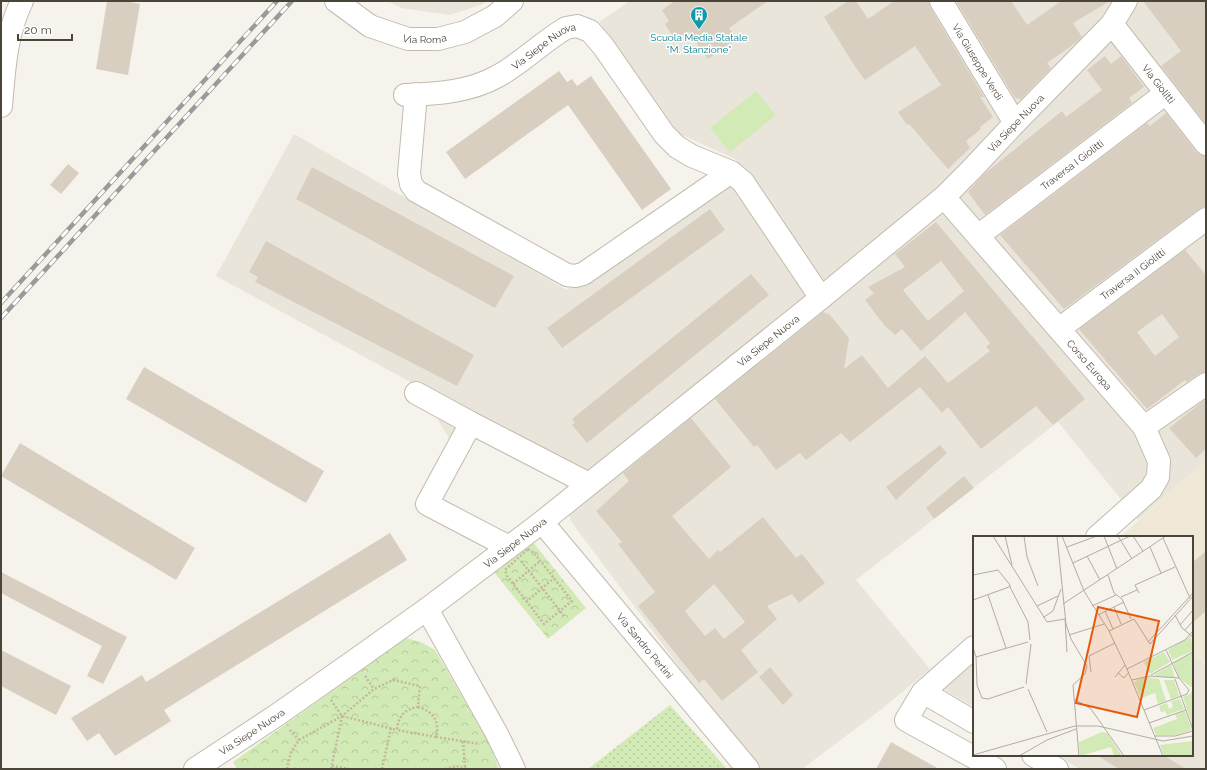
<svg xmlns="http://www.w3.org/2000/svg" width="1207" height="770" font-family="Raleway,sans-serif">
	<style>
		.residential { fill: #eae5da }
		.education { fill: #efe8d6 }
		.grass { fill: url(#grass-dots) }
		.forest { fill: url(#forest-crowns) }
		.garden { fill: #d2eab5 }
		.building { fill: #d8cfc1; fill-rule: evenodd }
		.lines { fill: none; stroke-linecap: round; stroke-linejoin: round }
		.minor-casing { stroke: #c2bbae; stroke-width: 24 }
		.path { stroke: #c4b79f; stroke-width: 2.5; stroke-dasharray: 2 2; stroke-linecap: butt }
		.minor { stroke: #fff; stroke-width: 22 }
		.rail-casing { stroke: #9a9a9a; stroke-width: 4.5 }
		.rail { stroke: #fff; stroke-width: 3; stroke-dasharray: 9; stroke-linecap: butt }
		.labels { text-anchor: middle; stroke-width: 3; stroke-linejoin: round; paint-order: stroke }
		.street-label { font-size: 10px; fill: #4b4439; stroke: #fff }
		.culture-label { font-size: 10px; fill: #0d838f; stroke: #fff }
		.inset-road { fill: none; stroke: #b2ada4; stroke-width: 1 }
		.view { fill: #e8590c; fill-opacity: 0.15; stroke: #e8590c; stroke-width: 2 }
		.inset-edge { fill: none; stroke: #4b4439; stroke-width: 2 }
	</style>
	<defs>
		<pattern id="grass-dots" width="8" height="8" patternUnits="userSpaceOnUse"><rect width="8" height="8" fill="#d2eab5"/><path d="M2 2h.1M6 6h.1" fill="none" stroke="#b6ca9c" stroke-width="1.8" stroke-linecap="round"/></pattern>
		<pattern id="forest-crowns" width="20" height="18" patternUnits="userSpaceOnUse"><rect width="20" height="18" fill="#d2eab5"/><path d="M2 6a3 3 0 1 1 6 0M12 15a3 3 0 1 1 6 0" fill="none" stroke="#b6ca9c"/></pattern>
	</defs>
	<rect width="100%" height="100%" fill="#f6f3ec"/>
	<path class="residential" d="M387,1H486L483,4L450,15L401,8Z
		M630,1H1206V461L1138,520L1058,422L856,580L930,669L883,708L802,769H761L696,689L570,520L566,485L469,429L449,438L416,385L216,276L294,134L567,290L716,178L737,160L678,133L599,22Z
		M1192,655L1206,664V769H1080L1056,755H1192Z
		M974,661V707L941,688Z"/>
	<path class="education" d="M1206,461V660L1203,662L1192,655V537H1120Z"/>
	<path class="grass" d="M670,705L727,769H588Z"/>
	<path class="forest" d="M532,541L586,608L548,639L494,572Z
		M406,638L421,642L435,650L490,745L499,769H237L233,762Z"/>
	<path class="garden" d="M756,91L776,115L730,152L710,128Z"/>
	<path class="building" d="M107,1H125L140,4L128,75L96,69Z
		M675,1H768L729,28L737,39L708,59L688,31L675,40L665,24L669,21L662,10Z
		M848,1H856L868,19L894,1H929L930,7L984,97H980L993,117L980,127L981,129L966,141L970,148L948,169L909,124L907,125L898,112L941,85L915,46L865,80L856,68L824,17Z
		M956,1H1011L1027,25L1061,1H1110L1073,23L1082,37L1077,42L1047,63L1051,68L1021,99L1015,98Z
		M1143,1H1206V124L1161,66L1181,51Z
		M1105,56L1111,64L1121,56L1144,87L1129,98L1132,103L985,215L968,192L983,175L1062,111L1066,117L1102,90L1087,70Z
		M559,71L567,82L572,79L577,86L591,76L671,189L642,210L568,105L465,179L446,152Z
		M1166,113L1196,152L1201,155L1206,156V206L1199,209L1064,309L1000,235L1147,123L1150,126Z
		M68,164L79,173L61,194L50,185Z
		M312,167L514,276L495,308L296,199Z
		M710,209L725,230L562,348L547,328Z
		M936,222L1085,399L1053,425L1036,406L981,449L948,407L942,413L920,387L850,442L841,433L806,460L800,453L776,470L757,445L754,447L715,399L823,312L830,315L849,338L844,369L862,355L888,388L925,356L948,383L990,351L986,347L990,343L965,312L921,351L902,329L895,335L884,325L865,300L874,293L868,287L905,267L895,254ZM941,261L964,291L928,321L903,290Z
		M266,241L474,355L457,386L255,282L258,277L249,272Z
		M1185,250L1206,275V372L1199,374L1187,382L1185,380L1147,409L1079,329ZM1162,314L1179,337L1155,356L1137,332Z
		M751,274L769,295L587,443L572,425L575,423L572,419Z
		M144,367L324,471L306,503L126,399Z
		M1206,399V449L1196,458L1169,428Z
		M691,418L731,467L672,516L709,559L718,550L720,552L763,517L796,558L802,554L825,583L799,603L792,594L767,606L777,619L741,650L758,672L722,701L704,679L699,683L638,606L655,592L618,544L622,542L596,511L629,481L623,473ZM714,584L745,622L724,639L715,628L705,636L685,611Z
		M20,443L195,548L176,580L1,476Z
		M940,445L947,453L896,500L886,487Z
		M964,476L974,488L934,519L926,508Z
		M390,533L407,560L164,710L171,721L115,756L99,733L87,741L71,718L142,675L146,682Z
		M1206,551V611L1192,623V563Z
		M1,572L127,637L103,684L87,676L102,646L1,593Z
		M1,650L71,686L56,715L1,686Z
		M770,667L793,695L783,705L759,677Z
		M891,742L939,769H876Z
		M1096,755H1163L1186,769H1119Z"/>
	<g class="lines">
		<defs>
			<g id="minor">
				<path id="s1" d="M336,1L370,26L408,39H438L465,32L495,16L512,1"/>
				<path id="s2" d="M941,1L1015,123"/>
				<path id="s3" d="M1112,24L1206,144"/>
				<path d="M416,94L409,174L411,184L416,191L567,275L575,276L583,274L731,172"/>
				<path id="s4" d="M405,95C436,94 470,92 498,76C522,63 542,42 566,28L577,26L590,31L603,46L664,134L677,147L692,156L731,172L743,182L821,298"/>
				<path d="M1,106C4,71 6,33 22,1"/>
				<path id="s5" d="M944,197L1144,427L1159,461L1158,477L1151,489L1097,537"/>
				<path id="s6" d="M978,236L1166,93"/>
				<path id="s7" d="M1059,329L1206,219"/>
				<path d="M416,393L471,423L589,484"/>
				<path d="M471,423L427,504L509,547"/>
				<path d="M1144,427L1206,384"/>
				<path id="s8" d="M542,522L748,769"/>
				<path d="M427,609L497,734L514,769"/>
				<path d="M974,647L923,692L906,720L995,769"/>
				<path d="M923,692L974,722"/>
				<path d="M1033,755L1057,769"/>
				<path id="s9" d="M195,769L277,715L354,661L427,609L542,522L821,298L944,197L971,170L1015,123L1112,24L1126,1"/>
			</g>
		</defs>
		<use href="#minor" class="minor-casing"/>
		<path class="path" d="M528,549L534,553L572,601L544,624L507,576L505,570Z
			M521,561L564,616
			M513,584L540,561
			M526,602L554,578
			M365,676L374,689
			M331,700L342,716L397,730
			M418,707C433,711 440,721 436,737L397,730C398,716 405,709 418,707Z
			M290,730L299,740
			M436,737L480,744
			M463,741L465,767
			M332,766L350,769
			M287,769L291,752L299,740L342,716L374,689L393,680L420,686L418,707
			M331,769L342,717
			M382,769L391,728
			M445,769L456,766L468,769"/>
		<use href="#minor" class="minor"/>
		<defs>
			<path id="rail" d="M1,303L277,1
				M1,318L292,1"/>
		</defs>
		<use href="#rail" class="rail-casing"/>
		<use href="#rail" class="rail"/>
	</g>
	<defs>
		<symbol id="building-pin" viewBox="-11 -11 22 30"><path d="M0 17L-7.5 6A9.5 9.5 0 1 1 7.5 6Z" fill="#0f9aa8" stroke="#fff"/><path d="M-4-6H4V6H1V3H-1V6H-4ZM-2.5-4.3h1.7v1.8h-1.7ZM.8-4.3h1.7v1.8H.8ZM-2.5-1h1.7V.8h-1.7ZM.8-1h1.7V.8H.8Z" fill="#fff"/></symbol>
	</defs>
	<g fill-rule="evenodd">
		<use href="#building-pin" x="689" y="5" width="20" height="27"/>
	</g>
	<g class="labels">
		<g class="street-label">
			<text dy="4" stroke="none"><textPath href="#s1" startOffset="99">Via Roma</textPath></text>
			<text dy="4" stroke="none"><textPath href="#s4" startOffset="151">Via Siepe Nuova</textPath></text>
			<text dy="4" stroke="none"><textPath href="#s2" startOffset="71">Via Giuseppe Verdi</textPath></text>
			<text dy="4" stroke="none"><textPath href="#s3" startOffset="76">Via Giolitti</textPath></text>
			<text dy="4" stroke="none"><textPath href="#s9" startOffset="1046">Via Siepe Nuova</textPath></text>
			<text dy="4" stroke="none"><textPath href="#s6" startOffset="118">Traversa I Giolitti</textPath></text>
			<text dy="4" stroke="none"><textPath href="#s7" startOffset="92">Traversa II Giolitti</textPath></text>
			<text dy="4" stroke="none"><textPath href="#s9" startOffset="716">Via Siepe Nuova</textPath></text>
			<text dy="4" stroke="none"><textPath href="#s5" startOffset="222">Corso Europa</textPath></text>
			<text dy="4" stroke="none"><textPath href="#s9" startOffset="392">Via Siepe Nuova</textPath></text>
			<text dy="4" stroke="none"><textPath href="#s8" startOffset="161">Via Sandro Pertini</textPath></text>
			<text dy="4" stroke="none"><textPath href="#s9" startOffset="68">Via Siepe Nuova</textPath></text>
		</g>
		<g class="culture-label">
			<text x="699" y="41">Scuola Media Statale<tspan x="699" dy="12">"M. Stanzione"</tspan></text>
		</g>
	</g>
	<g transform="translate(973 536)">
		<rect width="220" height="220" fill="#f6f3ec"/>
		<path d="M218,100L220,115L199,124L195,114ZM191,116L197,126L177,138L171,126ZM220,117V151H218L206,142L201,129V126ZM198,129L202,141L193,142L181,139ZM171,141L186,143L193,165L185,168L182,157L168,162L161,146ZM191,144H201L206,160L198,163ZM220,153V192L210,161L217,158ZM207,163L211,173L194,179L192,175L188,176L186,170L194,167L196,173L200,171L198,165ZM212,175L219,194L203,199H183L180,192L204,183L202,178ZM129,196L134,197L149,220H141L138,211L107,220L106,206ZM220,205V219L215,220H191L187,209Z" fill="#d2eab5"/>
		<path d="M177,141L182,156L168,162L161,146Z" fill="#d2eab5"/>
		<path class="inset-road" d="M20,0L74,86L92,83L94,116M32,0L39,29M51,0L54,21L65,50M84,0L93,88L98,103L114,130L112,138L100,149L106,220M89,0L111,55L136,95L154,133L190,220M131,0L144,33M145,0L159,23M160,0L170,15M190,2L217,62M94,11L124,0M177,11L188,37M114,20L127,44M100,27L157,0M0,39L25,34L37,49M135,39L141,57L149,63L158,83M38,51L36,49L55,86L57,104M166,57L162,49L202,31M15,59L33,112M148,61L164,54M0,64L36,51M90,68L193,0M64,70L85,60M119,70L143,59M141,71L148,88M132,75L140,93M125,79L151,66M202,79L209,92L220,101M71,81L80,75L88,53M207,89L220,74M212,94L220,85M136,95L161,83L177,108L220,60M96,99L131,88M175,106L220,57M0,111L3,121L4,149L9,162L15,163L51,151M193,114L206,142M3,121L55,106M154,133L212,104L220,95M118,136L116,120L142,107M145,137L151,142L156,136M178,139L220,116M142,141L152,129M202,143L220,194M159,144L177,140L206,142L216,154L214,158L171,174M53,148L58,108M55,153L74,196M101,163L118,173L151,220M176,187L213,174M181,200H202L220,195M0,219L102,190H125L190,205L220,200M46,220L74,204L103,193"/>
		<path class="view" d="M125,71L186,85L164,181L103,167Z"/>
		<rect width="220" height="220" class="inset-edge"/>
	</g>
	<rect width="1207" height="770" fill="none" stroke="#4b4439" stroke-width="4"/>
	<path d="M18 34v6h54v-6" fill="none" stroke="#4b4439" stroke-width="2"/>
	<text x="24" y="34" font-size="12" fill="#4b4439" stroke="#ffffff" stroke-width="3" paint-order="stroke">20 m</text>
</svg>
